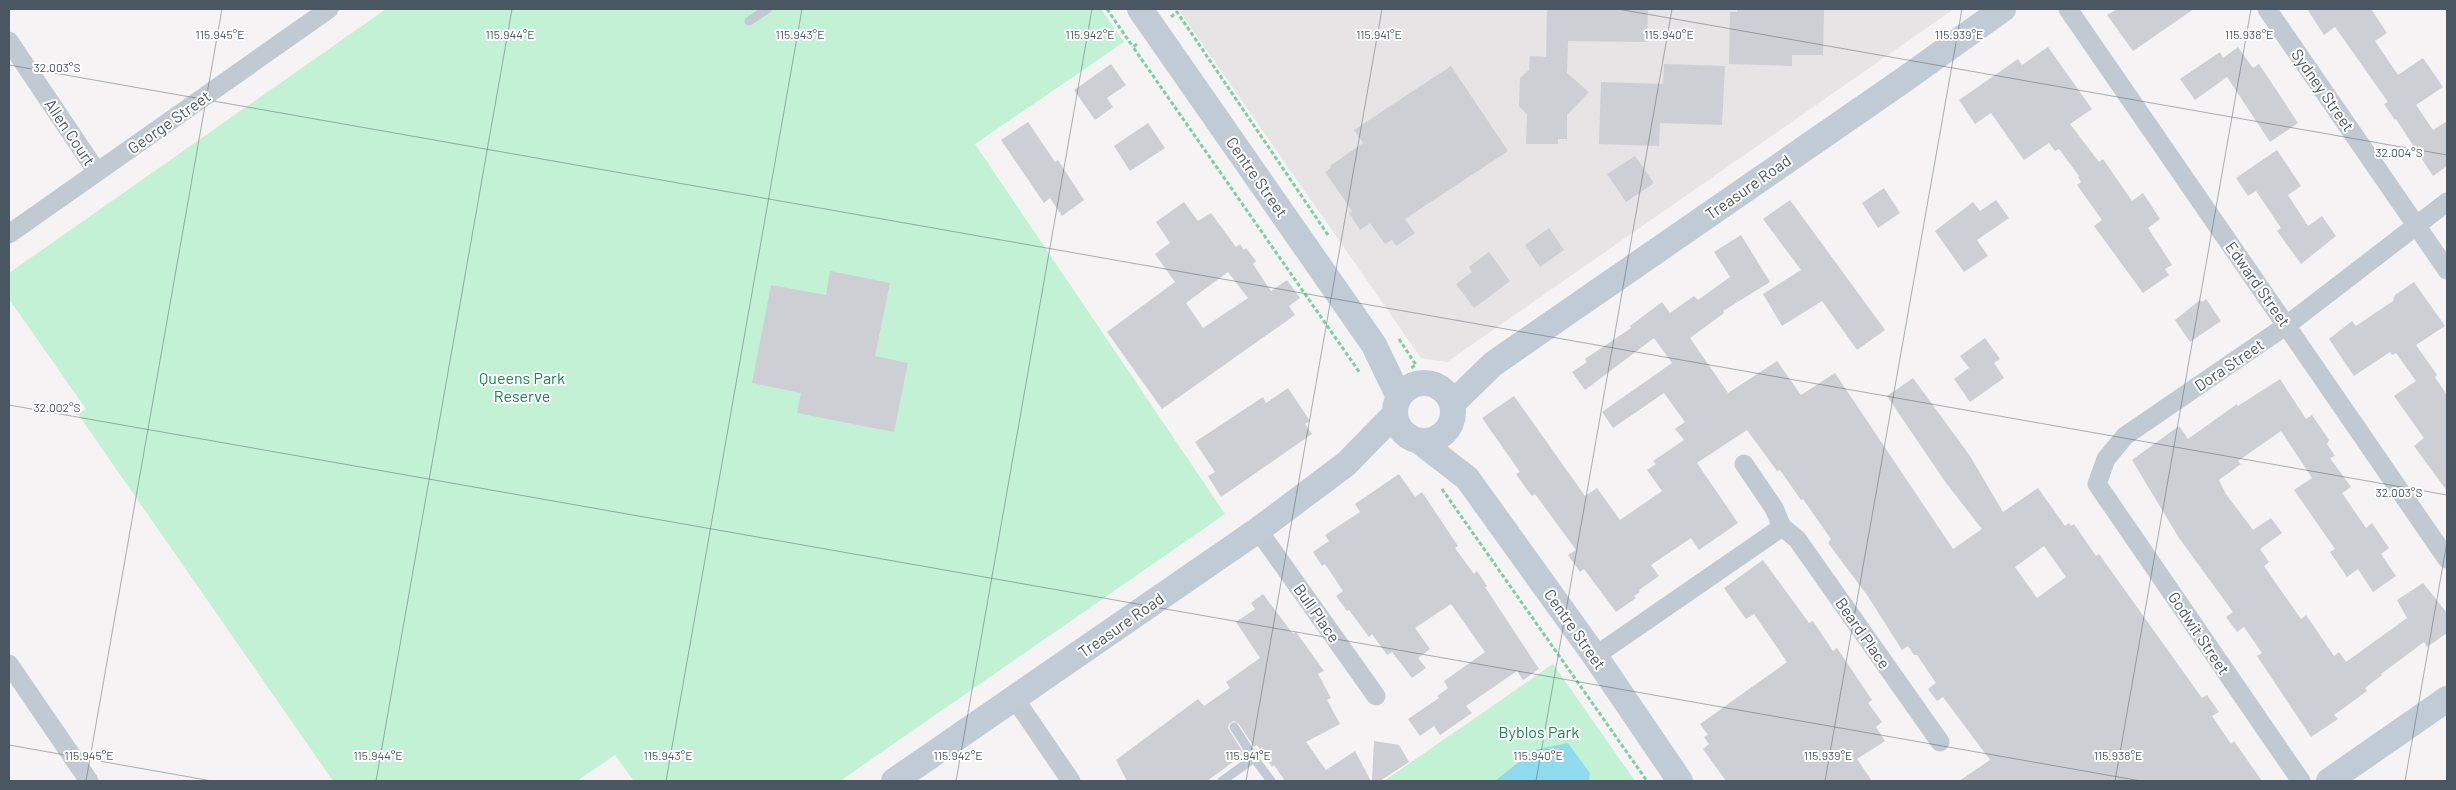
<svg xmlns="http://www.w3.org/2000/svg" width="2456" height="790" font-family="Barlow,sans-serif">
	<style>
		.education { fill: #e6e4e5 }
		.green { fill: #c3f1d5 }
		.water { fill: #90daee }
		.building { fill: #cdcfd5; fill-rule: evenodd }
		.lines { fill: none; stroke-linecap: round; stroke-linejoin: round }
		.path { stroke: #7ad0a6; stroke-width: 3; stroke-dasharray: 4 2.5; stroke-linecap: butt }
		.lane { stroke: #c1cad2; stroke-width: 9 }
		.street { stroke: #c1cad2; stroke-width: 19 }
		.secondary { stroke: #c1cbd6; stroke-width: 26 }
		.ticks { fill: none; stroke: #4a5661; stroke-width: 1; stroke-opacity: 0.45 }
		.labels { text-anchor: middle; stroke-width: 4; stroke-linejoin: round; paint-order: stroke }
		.street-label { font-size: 16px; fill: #4a5661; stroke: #fff }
		.park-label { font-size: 16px; fill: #17864f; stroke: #fff }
		.ticks-label { font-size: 12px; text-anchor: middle; fill: #4a5661; stroke: #fff; stroke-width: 4; stroke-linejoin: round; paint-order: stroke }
	</style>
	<rect width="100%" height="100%" fill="#f5f3f3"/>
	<path class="education" d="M1178,9H1954L1447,362L1421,358Z"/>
	<path class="green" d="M386,9H1101L1124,42L975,144L1225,514L840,781H634L615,755L577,781H333L78,414L86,409L9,299V273Z
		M1553,664L1635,781H1384Z"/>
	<path class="water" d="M1568,743L1590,773L1589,781H1495L1534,750Z"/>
	<path class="building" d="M1547,9H1648L1647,42L1568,41L1567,73L1589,92L1567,115V139H1558V144H1526L1527,114L1519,106L1520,78L1529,70L1530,56L1546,57Z
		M1737,9H1824L1823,55H1792V66L1729,64L1730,12H1737Z
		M2117,9H2194L2133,51L2107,15Z
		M2307,9H2371L2387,33L2375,41L2398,75L2423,58L2443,87L2416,105L2433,130L2447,121V166L2433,176L2396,119L2395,120L2384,104L2388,102L2335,27L2324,35Z
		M2048,47L2092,109L2070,124L2099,162L2103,159L2132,201L2143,193L2160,219L2148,228L2172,265L2165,269L2169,275L2143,293L2094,226L2102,220L2077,185L2081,182L2078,177L2079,176L2059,149L2055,151L2049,143L2024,160L1991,113L1975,124L1959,100L2018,59L2022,65Z
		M2238,47L2253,68L2259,64L2298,123L2270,142L2227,77L2195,100L2180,79L2220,52L2223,58Z
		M1111,64L1126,85L1107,98L1113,107L1095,120L1074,90Z
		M1664,64L1725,66L1722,125L1660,123L1659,146L1599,144L1601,82L1663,84Z
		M1451,66L1508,151L1405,219L1415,233L1396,246L1392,240L1385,244L1370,223L1360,230L1349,213L1352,211L1325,172L1331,168L1330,166L1363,143L1354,130Z
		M1028,122L1055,162L1058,160L1084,200L1062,216L1050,198L1044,203L1001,140Z
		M1148,123L1165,148L1130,171L1114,146Z
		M2277,150L2301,186L2288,195L2308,226L2322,216L2336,236L2301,264L2277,231L2281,228L2256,191L2248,196L2236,178Z
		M1635,156L1654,183L1626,202L1607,174Z
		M1884,188L1900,213L1878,228L1862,203Z
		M1790,200L1885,330L1857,350L1822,301L1782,326L1763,294L1801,270L1763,219Z
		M1996,200L2009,218L1977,240L1988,256L1964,272L1935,231L1973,202L1980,211Z
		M1184,202L1198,221L1211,213L1236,247L1240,244L1244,250L1246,248L1256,261L1253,264L1271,291L1287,280L1300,298L1289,306L1295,315L1162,409L1107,332L1175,282L1155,254L1170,243L1156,222ZM1228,272L1248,298L1203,328L1186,303Z
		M1549,228L1564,250L1540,267L1525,245Z
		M1741,235L1770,282L1723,311L1724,313L1690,338L1728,393L1777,361L1801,395L1835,373L1953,549L1982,529L1946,483L1887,396L1913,378L1970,456L2003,512L2038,488L2065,526L2069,523L2071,526L2074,524L2096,556L2099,554L2202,698L2207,695L2219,712L2212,716L2231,744L2234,741L2262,781H1959L1990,760L1943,697L1937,701L1928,689L1936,683L1917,655H1914L1908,646L1902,650L1867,595L1828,543L1831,539L1803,499L1801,500L1780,470L1777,471L1747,430L1697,463L1738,523L1699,550L1691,538L1651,565L1659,576L1639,590L1640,592L1634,596L1636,598L1616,612L1584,569L1580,572L1568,555L1576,550L1535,494L1532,496L1525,487L1516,474L1520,472L1482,418L1514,396L1585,496L1597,488L1620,520L1662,491L1647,470L1656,464L1653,461L1684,440L1675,429L1685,422L1664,393L1613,428L1602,412L1672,363L1654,338L1585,390L1572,372L1587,362L1585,359L1631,328L1630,326L1662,302L1670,313L1694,296L1698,300L1730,277L1714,252ZM2044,546L2066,577L2037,598L2015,567Z
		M1489,252L1510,281L1474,308L1456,284L1472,272L1469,267Z
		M830,271L890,283L875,356L908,363L894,432L797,413L801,393L752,383L771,285L826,295Z
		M2414,282L2445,326L2416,345L2437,375L2435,377L2447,395V491L2414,446L2424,438L2394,396L2416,381L2396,353L2392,355L2390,352L2354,376L2329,339L2352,321L2356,326L2393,301L2395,295Z
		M2206,299L2221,321L2190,342L2175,320L2200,300L2202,302Z
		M1985,338L2000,359L1994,363L2004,378L1970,402L1954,379L1969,368L1960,356Z
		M2280,379L2306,419L2312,415L2329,440L2327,444L2335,456L2330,458L2351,487L2342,493L2366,528L2372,523L2389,548L2381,554L2396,576L2373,592L2358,569L2347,577L2330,552L2335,549L2294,490L2312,478L2281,431L2238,461L2241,464L2219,480L2226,494L2253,530L2271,518L2282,533L2260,549L2269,562L2264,566L2301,619L2306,615L2334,656L2339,652L2346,662L2407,618L2397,600L2423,583L2447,613V633L2427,647L2424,642L2381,674L2382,675L2365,688L2367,691L2334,715L2338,719L2311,737L2257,656L2262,653L2244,627L2237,632L2226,617L2233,612L2179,538L2132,460L2179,426L2188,439L2237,404L2238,406Z
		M1288,388L1310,421L1305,424L1312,434L1221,497L1208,476L1215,472L1195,442L1263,397L1266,403Z
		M1399,474L1415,497L1422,492L1458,546L1455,548L1474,574L1477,571L1487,586L1485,587L1539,669L1523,680L1517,671L1466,706L1472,713L1440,735L1434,726L1420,736L1408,719L1439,698L1437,696L1448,688L1444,681L1485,652L1451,604L1415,628L1430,649L1418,658L1426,668L1412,678L1392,652L1387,655L1372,634L1369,637L1349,610L1347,611L1336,596L1343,591L1325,564L1322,566L1313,552L1329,541L1325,535L1360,512L1355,504Z
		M1763,560L1809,623L1813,621L1833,651L1837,648L1872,700L1868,703L1882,722L1876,727L1885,741L1857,759L1872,781H1726L1703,749L1709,744L1704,737L1708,735L1700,724L1787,662L1754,614L1746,619L1724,588Z
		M1263,594L1293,634L1296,632L1324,671L1318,674L1331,698L1327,700L1340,724L1306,742L1326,770L1355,751L1371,781H1285L1274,765L1272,767L1257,745L1254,747L1239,724L1234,721L1229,724L1228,728L1244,754L1207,781H1127L1116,760L1198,699L1204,706L1230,688L1226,682L1260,658L1236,622L1255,609L1251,603Z
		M1374,741L1399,745L1409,762L1380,781H1372Z"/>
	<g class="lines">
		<path class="path" d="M1107,9L1133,47
			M1171,17L1177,12L1328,235
			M1137,44L1133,47L1360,373
			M1399,339L1416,365L1409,369
			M1442,489L1647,781"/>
		<path class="lane" d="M749,21L767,9
			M1254,758L1271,781
			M1222,781L1254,758L1234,727"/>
		<path class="street" d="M2068,9L2447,559
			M2267,9L2447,270
			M9,41L97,172
			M9,234L329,9
			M1744,464L1774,508L1782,527L1797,539L1940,742
			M1258,530L1376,696
			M1595,656L1782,527
			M9,664L89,781
			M1015,699L1071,781
			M2301,781L2097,484L2106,459L2125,436L2287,325L2447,202"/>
		<path class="secondary" d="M1140,9L1374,345L1399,397
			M1395 412a29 29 0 1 1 58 0a29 29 0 1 1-58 0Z
			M1452,404L1493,364L1905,79L2003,9
			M1419,441L1467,478L1595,656L1680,781
			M894,781L1258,530L1346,464L1395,414
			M2329,781L2447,699"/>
	</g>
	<path class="ticks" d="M1618,9L2447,155M9,65L2447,495M9,405L2141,781M9,745L212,781M86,781L222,9M376,781L512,9M666,781L802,9M956,781L1092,9M1246,781L1382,9M1536,781L1672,9M1825,781L1962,9M2115,781L2251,9M2405,781L2447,542"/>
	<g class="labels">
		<g class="street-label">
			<text transform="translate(2323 90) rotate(55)" y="6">Sydney Street</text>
			<text transform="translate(169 122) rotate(-35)" y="6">George Street</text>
			<text transform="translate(70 132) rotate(56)" y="6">Allen Court</text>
			<text transform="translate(1257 177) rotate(55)" y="6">Centre Street</text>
			<text transform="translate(1748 187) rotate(-35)" y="6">Treasure Road</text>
			<text transform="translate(2258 284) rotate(55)" y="6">Edward Street</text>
			<text transform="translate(2229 365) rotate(-34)" y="6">Dora Street</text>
			<text transform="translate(1317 613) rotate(55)" y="6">Bull Place</text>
			<text transform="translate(1121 625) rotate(-35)" y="6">Treasure Road</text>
			<text transform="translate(1575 629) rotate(55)" y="6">Centre Street</text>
			<text transform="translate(1863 633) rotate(55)" y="6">Beard Place</text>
			<text transform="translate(2199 633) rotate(56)" y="6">Godwit Street</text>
		</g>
		<g class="park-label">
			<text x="522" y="384">Queens Park<tspan x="522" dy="18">Reserve</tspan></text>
			<text x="1539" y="738">Byblos Park</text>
		</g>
	</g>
	<g class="ticks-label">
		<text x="220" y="39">115.945°E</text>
		<text x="510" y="39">115.944°E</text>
		<text x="800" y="39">115.943°E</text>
		<text x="1090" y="39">115.942°E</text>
		<text x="1379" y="39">115.941°E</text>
		<text x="1669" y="39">115.940°E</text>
		<text x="1959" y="39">115.939°E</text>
		<text x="2249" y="39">115.938°E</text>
		<text x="57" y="72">32.003°S</text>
		<text x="2399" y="157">32.004°S</text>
		<text x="57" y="412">32.002°S</text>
		<text x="2399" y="497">32.003°S</text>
		<text x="89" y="760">115.945°E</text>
		<text x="378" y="760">115.944°E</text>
		<text x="668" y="760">115.943°E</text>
		<text x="958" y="760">115.942°E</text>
		<text x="1248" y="760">115.941°E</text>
		<text x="1538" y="760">115.940°E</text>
		<text x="1828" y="760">115.939°E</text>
		<text x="2118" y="760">115.938°E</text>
	</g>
	<rect width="2456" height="790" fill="none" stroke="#4a5661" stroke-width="20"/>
</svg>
